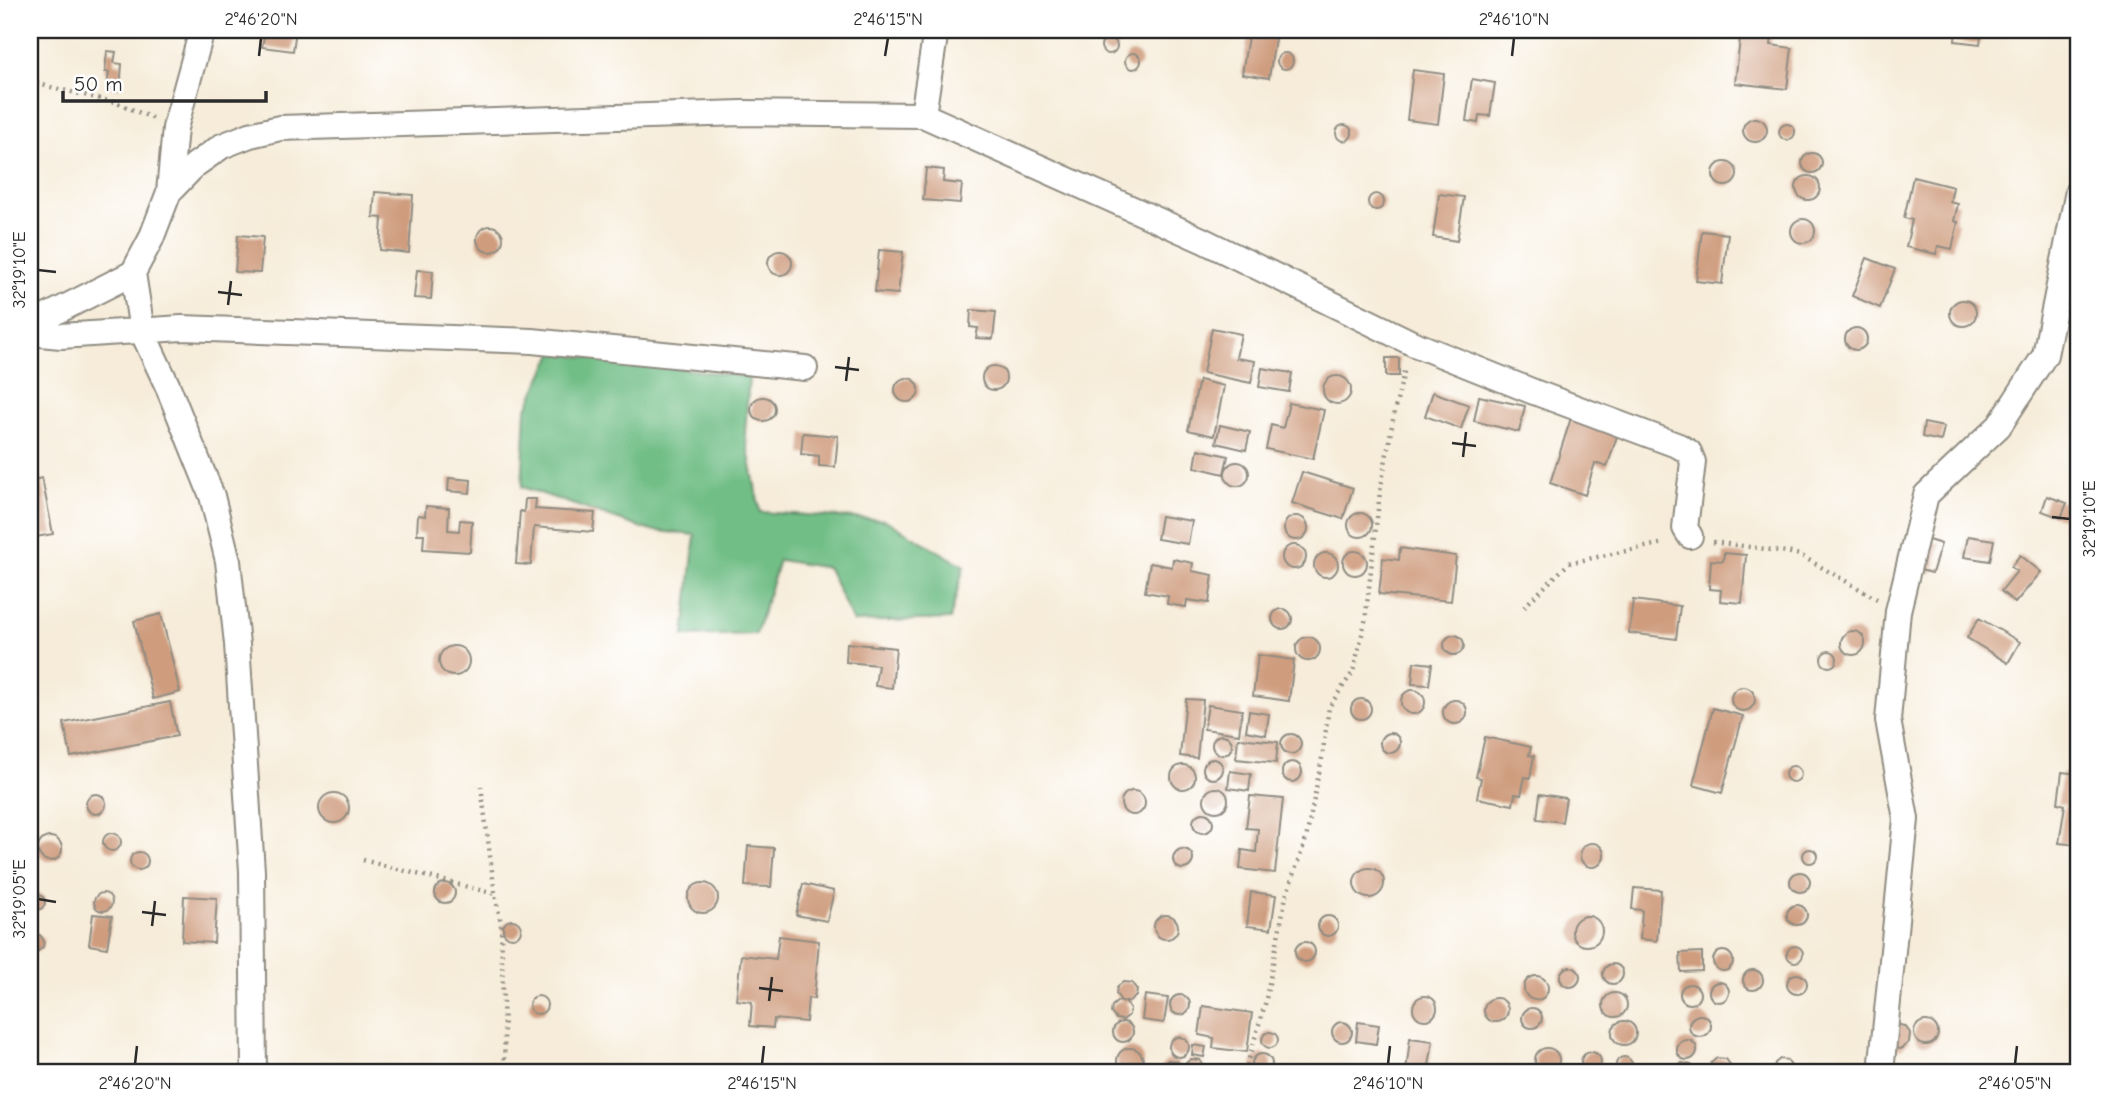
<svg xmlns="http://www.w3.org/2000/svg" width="2108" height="1102" font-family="'Comic Neue',sans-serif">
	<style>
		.forest { fill: #71be86; stroke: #4e7458; stroke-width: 2 }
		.building { fill: #cf9c7e }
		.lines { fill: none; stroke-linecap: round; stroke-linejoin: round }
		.minor-casing { stroke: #908c82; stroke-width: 28 }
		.path { stroke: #908c82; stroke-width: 4.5; stroke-dasharray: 2 5; stroke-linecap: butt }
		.minor { stroke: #fff; stroke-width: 24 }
		.ticks { fill: none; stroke: #2b2b2b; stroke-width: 2.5 }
		.neatline { fill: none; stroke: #2b2b2b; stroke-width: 2.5 }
		.ticks-label { font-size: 18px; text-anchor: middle; fill: #2b2b2b }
	</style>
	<rect width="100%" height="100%" fill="#fff"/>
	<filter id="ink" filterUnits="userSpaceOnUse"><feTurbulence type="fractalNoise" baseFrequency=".0143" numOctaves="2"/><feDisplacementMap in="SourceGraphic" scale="14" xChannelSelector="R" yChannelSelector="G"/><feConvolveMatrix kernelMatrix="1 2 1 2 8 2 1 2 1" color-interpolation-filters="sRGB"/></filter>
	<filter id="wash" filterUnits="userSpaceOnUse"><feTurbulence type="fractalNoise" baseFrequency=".00686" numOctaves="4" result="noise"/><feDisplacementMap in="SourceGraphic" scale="28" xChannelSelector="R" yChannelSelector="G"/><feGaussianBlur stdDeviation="1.57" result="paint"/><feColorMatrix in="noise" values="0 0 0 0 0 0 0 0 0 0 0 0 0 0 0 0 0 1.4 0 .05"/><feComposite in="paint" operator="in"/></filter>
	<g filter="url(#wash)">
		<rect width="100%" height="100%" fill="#f6ecd9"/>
		<path class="forest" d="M553,353L749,377L745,434L760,512L885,520L964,566L950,619L853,622L828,568L779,560L756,634L684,636L695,535L648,530L522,487L526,410Z"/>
		<g id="blocks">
			<path class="building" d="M265,30H296L293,51L262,47Z
				M1249,30L1276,32L1269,78L1242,74Z
				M1741,30H1773L1771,45L1792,48L1787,89L1735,83Z
				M1956,30H1982L1980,44L1955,41Z
				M1101 46a8 8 0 1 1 16 0a8 8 0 1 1-16 0Z
				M107,51L116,52L114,63L122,64L120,88L107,87L109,72H105Z
				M1125 61a8 8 0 1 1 16 0a8 8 0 1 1-16 0Z
				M1277 61a8 8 0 1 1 16 0a8 8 0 1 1-16 0Z
				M1413,70L1444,74L1438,124L1407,120Z
				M1472,79L1495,83L1490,116L1479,115L1478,123L1466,121Z
				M1743 130a12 12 0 1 1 24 0a12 12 0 1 1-24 0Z
				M1779 132a8 8 0 1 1 16 0a8 8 0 1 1-16 0Z
				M1336 133a8 8 0 1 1 16 0a8 8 0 1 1-16 0Z
				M1802 163a10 10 0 1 1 20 0a10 10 0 1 1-20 0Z
				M1713 174a12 12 0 1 1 24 0a12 12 0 1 1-24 0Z
				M926,168L944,170L943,182L962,184L960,203L923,200Z
				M1796 188a12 12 0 1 1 24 0a12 12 0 1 1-24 0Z
				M1913,177L1953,187L1950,202L1958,204L1954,221L1958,222L1952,249L1938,246L1936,254L1906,247L1912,220L1904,218Z
				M375,192L413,195L409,253L380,250L382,218L373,217Z
				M1439,194L1464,197L1457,241L1433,237Z
				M1368 202a8 8 0 1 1 16 0a8 8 0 1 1-16 0Z
				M1791 231a12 12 0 1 1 24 0a12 12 0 1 1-24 0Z
				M477 239a13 13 0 1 1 26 0a13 13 0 1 1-26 0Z
				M1702,231L1728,234L1722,284L1696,281Z
				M238,235L263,237L260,273L235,272Z
				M879,250L903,252L898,294L875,292Z
				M768 263a12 12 0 1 1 24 0a12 12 0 1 1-24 0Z
				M1867,258L1895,269L1880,308L1852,296Z
				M417,270L433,271L431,299L414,298Z
				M1950 313a13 13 0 1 1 26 0a13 13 0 1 1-26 0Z
				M971,310L996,312L993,339L976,338L978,328L970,327Z
				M1845 339a11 11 0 1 1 22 0a11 11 0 1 1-22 0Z
				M1212,328L1241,334L1236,358L1255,361L1251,383L1203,373Z
				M1386,358H1399V376H1386Z
				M982 378a12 12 0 1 1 24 0a12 12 0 1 1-24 0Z
				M1262,368L1292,373L1289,392L1259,387Z
				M1323 390a14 14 0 1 1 28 0a14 14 0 1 1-28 0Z
				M895 390a12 12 0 1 1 24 0a12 12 0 1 1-24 0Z
				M1199,380L1224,386L1214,436L1188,430Z
				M1433,392L1469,405L1461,429L1425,416Z
				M1479,396L1525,406L1519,432L1474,421Z
				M751 409a12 12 0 1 1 24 0a12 12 0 1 1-24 0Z
				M1289,403L1324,410L1313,459L1266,449L1271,425L1283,428Z
				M1571,418L1618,433L1607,467L1595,463L1585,495L1550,483Z
				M1924,423L1944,427L1941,441L1922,437Z
				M1220,425L1250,432L1246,450L1216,443Z
				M803,433L838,436L835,467L819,466V456L801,454Z
				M1198,449L1228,456L1224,474L1195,467Z
				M1225 474a12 12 0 1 1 24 0a12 12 0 1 1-24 0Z
				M1302,472L1353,488L1343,519L1292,503Z
				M42,478L53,534L30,538V481Z
				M449,478L471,480L470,493L448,491Z
				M2047,496L2067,503L2061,518L2042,511Z
				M525,499H536L535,509L595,513L593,532L534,527L531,565L516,564L520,511L524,512Z
				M426,506L449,508L448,530L459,531L460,520L472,521L470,552L423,549L424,534H417L418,515L425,516Z
				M1348 525a12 12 0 1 1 24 0a12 12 0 1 1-24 0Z
				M1161,516L1192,521L1188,544L1157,539Z
				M1284 528a12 12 0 1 1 24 0a12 12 0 1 1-24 0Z
				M1968,536L1994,540L1990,561L1964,557Z
				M1925,539L1941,544L1932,573L1916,569Z
				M1282 557a12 12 0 1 1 24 0a12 12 0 1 1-24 0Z
				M1400,548L1456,556L1451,601L1379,594L1383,558L1399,560Z
				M1343 563a12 12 0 1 1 24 0a12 12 0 1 1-24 0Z
				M1724,553L1746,555L1742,603L1720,601L1721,590L1709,589L1711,560L1723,561Z
				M1314 565a12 12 0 1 1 24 0a12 12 0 1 1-24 0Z
				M2020,555L2041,572L2015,603L2001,591L2017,571L2011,567Z
				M1173,559L1193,563L1192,571L1213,575L1209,603L1187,600L1186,607L1167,604L1168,596L1145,592L1150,563L1172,567Z
				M1633,600L1680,606L1676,639L1629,633Z
				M1272 619a10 10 0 1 1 20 0a10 10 0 1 1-20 0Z
				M161,614L180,692L153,699L134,621Z
				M1979,618L2020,642L2008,663L1967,638Z
				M1841 643a12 12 0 1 1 24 0a12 12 0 1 1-24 0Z
				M1444 645a10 10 0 1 1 20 0a10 10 0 1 1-20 0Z
				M1296 649a12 12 0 1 1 24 0a12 12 0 1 1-24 0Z
				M847,643L896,648L892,688L875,686L878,665L846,662Z
				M439 661a15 15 0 1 1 30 0a15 15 0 1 1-30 0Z
				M1821 659a8 8 0 1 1 16 0a8 8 0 1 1-16 0Z
				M1258,655L1294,660L1289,701L1253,696Z
				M1414,662L1432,664L1429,685L1412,684Z
				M1731 699a12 12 0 1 1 24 0a12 12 0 1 1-24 0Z
				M1401 702a12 12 0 1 1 24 0a12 12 0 1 1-24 0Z
				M1351 709a10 10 0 1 1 20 0a10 10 0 1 1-20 0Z
				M1186,699L1203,700L1197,758L1180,756Z
				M1443 712a12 12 0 1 1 24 0a12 12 0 1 1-24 0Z
				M170,702L177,736L71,757L64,723Z
				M1208,705L1242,710L1239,734L1204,729Z
				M1713,708L1743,716L1722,793L1693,785Z
				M1249,711L1269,714L1266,735L1246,731Z
				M1380 743a10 10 0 1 1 20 0a10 10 0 1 1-20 0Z
				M1281 744a10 10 0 1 1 20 0a10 10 0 1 1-20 0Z
				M1212 745a10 10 0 1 1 20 0a10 10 0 1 1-20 0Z
				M1485,737L1531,747L1529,755L1534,756L1530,778L1525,777L1521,795L1515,794L1513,805L1477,798L1481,778L1476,777Z
				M1238,738L1278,742L1276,763L1236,759Z
				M1203 769a10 10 0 1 1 20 0a10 10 0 1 1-20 0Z
				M1282 772a10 10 0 1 1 20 0a10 10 0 1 1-20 0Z
				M1171 777a12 12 0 1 1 24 0a12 12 0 1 1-24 0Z
				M1785 774a8 8 0 1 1 16 0a8 8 0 1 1-16 0Z
				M1230,771L1251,774L1249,791L1228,788Z
				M2062,772L2078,774V845L2059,843L2065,805L2058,803Z
				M1204 800a12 12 0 1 1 24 0a12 12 0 1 1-24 0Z
				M1121 803a12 12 0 1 1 24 0a12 12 0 1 1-24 0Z
				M319 808a15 15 0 1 1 30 0a15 15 0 1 1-30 0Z
				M86 804a10 10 0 1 1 20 0a10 10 0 1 1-20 0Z
				M1540,794L1566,798L1562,822L1537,819Z
				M1250,796L1283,799L1275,873L1240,869L1242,850L1256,852L1258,829L1246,828Z
				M1193 823a10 10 0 1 1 20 0a10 10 0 1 1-20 0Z
				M103 842a9 9 0 1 1 18 0a9 9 0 1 1-18 0Z
				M38 849a12 12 0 1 1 24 0a12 12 0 1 1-24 0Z
				M1580 855a12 12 0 1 1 24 0a12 12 0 1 1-24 0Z
				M748,846L774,848L771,887L745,886Z
				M1173 859a10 10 0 1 1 20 0a10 10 0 1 1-20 0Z
				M1803 856a7 7 0 1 1 14 0a7 7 0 1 1-14 0Z
				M130 861a9 9 0 1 1 18 0a9 9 0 1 1-18 0Z
				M1354 883a15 15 0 1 1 30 0a15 15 0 1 1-30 0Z
				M1790 882a10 10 0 1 1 20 0a10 10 0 1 1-20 0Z
				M688 898a15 15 0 1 1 30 0a15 15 0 1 1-30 0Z
				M435 893a10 10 0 1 1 20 0a10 10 0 1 1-20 0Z
				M803,884L834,891L827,921L796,915Z
				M1634,888L1661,890L1657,941L1640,939L1642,910L1632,909Z
				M1251,892L1276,895L1271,929L1247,926Z
				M94 902a9 9 0 1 1 18 0a9 9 0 1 1-18 0Z
				M29 902a8 8 0 1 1 16 0a8 8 0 1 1-16 0Z
				M184,896L217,898L214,943L182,941Z
				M1787 915a10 10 0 1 1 20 0a10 10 0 1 1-20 0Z
				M93,914L112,916L107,948L89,945Z
				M1154 927a12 12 0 1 1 24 0a12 12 0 1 1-24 0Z
				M1572 931a15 15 0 1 1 30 0a15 15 0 1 1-30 0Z
				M1318 926a10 10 0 1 1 20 0a10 10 0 1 1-20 0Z
				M503 929a9 9 0 1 1 18 0a9 9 0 1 1-18 0Z
				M32,934L40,935L44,941L43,947L37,952L30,949V936Z
				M779,936L819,941L814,999L808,998L806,1022L774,1019L773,1028L750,1026L752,1002L736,1000L741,955L776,959Z
				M1295 952a10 10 0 1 1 20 0a10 10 0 1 1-20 0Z
				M1787 954a8 8 0 1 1 16 0a8 8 0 1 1-16 0Z
				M1713 961a10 10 0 1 1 20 0a10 10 0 1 1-20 0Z
				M1702,952V971L1681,972L1680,953Z
				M1603 974a10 10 0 1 1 20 0a10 10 0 1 1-20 0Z
				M1560 977a10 10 0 1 1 20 0a10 10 0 1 1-20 0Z
				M1743 980a10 10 0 1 1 20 0a10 10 0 1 1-20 0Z
				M1787 984a10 10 0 1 1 20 0a10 10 0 1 1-20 0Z
				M1524 988a12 12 0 1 1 24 0a12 12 0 1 1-24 0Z
				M1709 992a10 10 0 1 1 20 0a10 10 0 1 1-20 0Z
				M1123,982L1132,983L1137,990L1136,996L1129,1002H1125L1130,1008L1129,1015L1123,1020L1116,1019L1111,1013L1112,1006L1118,1001L1122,1002L1116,994L1117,987Z
				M1680 994a10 10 0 1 1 20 0a10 10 0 1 1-20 0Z
				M1603 1005a12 12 0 1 1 24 0a12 12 0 1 1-24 0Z
				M1170 1005a10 10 0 1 1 20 0a10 10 0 1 1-20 0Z
				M1145,995L1168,998L1164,1023L1142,1020Z
				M529 1005a9 9 0 1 1 18 0a9 9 0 1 1-18 0Z
				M1413 1008a12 12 0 1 1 24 0a12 12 0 1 1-24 0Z
				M1484 1010a12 12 0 1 1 24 0a12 12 0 1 1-24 0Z
				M1203,1006L1252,1013L1247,1052L1213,1048L1214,1038L1199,1035Z
				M1522 1018a10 10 0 1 1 20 0a10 10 0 1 1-20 0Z
				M1689 1026a11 11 0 1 1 22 0a11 11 0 1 1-22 0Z
				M1612 1033a12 12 0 1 1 24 0a12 12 0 1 1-24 0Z
				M1914 1033a12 12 0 1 1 24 0a12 12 0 1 1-24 0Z
				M1113 1032a10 10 0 1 1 20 0a10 10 0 1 1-20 0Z
				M1332 1032a10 10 0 1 1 20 0a10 10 0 1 1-20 0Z
				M1358,1022L1379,1025L1376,1044L1356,1041Z
				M1894,1024L1905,1026L1910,1033L1909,1042L1901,1049L1892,1048Z
				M1262 1040a8 8 0 1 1 16 0a8 8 0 1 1-16 0Z
				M1169 1047a10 10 0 1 1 20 0a10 10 0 1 1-20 0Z
				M1410,1038L1433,1041L1428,1072H1406Z
				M1677 1050a10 10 0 1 1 20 0a10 10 0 1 1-20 0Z
				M1193,1045L1206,1047L1204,1057L1192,1055Z
				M1535 1060a12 12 0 1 1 24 0a12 12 0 1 1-24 0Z
				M1117 1061a13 13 0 1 1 26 0a13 13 0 1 1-26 0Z
				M1581 1062a10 10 0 1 1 20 0a10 10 0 1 1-20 0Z
				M1252 1064a10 10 0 1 1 20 0a10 10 0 1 1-20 0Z
				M1616 1065a8 8 0 1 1 16 0a8 8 0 1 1-16 0Z
				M1717,1058L1726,1059L1731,1066L1730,1072H1711V1063Z
				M1191,1059L1200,1060L1204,1067V1072H1183L1185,1064Z
				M1780,1059L1787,1060L1791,1066L1789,1072H1776L1774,1070L1775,1063Z
				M1168,1060L1177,1061L1181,1068V1072H1160L1162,1065Z
				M1682,1063L1691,1065L1697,1072H1676V1069Z"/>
		</g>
	</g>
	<g filter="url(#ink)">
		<use href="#blocks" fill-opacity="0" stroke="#908c82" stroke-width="2"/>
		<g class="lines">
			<defs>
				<path id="minor" d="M923,115L936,30
					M169,192L175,128L202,30
					M133,273L142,331L168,387L212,496L228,561L237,644L252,871L254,1072
					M30,325L133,273L151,239L169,192L195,165L222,146L250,135L280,128L742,113L923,115L1202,240L1412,343L1534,392L1679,446L1689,452L1693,462L1685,528L1690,536
					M30,333L61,336L182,328L532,341L805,368
					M1881,1072L1906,819L1888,720L1898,611L1926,495L1999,426L2045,355L2078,191"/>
			</defs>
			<use href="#minor" class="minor-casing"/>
			<path class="path" d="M30,82L117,103L152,118
				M1713,542L1787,552L1800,555L1877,599
				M1524,607L1569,563L1664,543
				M481,786L495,894L501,923L505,1072
				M363,860L495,894
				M1245,1072L1265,1004L1286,896L1306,839L1322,758L1329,707L1353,672L1365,622L1380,492L1395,409L1405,368"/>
			<use href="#minor" class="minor"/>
		</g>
	</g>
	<path class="ticks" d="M259,56L261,38M885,56L888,38M1512,56L1514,38M38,270L56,272M218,292L242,295M228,305L231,281M835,367L859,370M846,381L849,357M1452,443L1476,446M1463,457L1466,432M2052,517L2070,519M38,899L56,902M142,912L166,915M152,926L155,901M759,988L783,991M769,1001L772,977M135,1064L137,1046M762,1064L764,1046M1388,1064L1390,1046M2015,1064L2017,1046"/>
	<rect width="2108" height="1102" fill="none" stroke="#fff" stroke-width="77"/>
	<path d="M63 91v10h203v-10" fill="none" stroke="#2b2b2b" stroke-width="3.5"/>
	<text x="74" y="91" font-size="21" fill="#2b2b2b" stroke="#ffffff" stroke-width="5" paint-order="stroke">50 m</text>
	<rect x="38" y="38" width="2032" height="1026" class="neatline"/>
	<g class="ticks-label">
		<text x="261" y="25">2°46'20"N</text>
		<text x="888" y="25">2°46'15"N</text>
		<text x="1514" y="25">2°46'10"N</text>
		<text transform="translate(19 270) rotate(-90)" y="6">32°19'10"E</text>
		<text transform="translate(2089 519) rotate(-90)" y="6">32°19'10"E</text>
		<text transform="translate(19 899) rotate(-90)" y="6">32°19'05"E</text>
		<text x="135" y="1089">2°46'20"N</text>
		<text x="762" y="1089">2°46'15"N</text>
		<text x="1388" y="1089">2°46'10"N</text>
		<text x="2015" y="1089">2°46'05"N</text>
	</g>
</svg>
